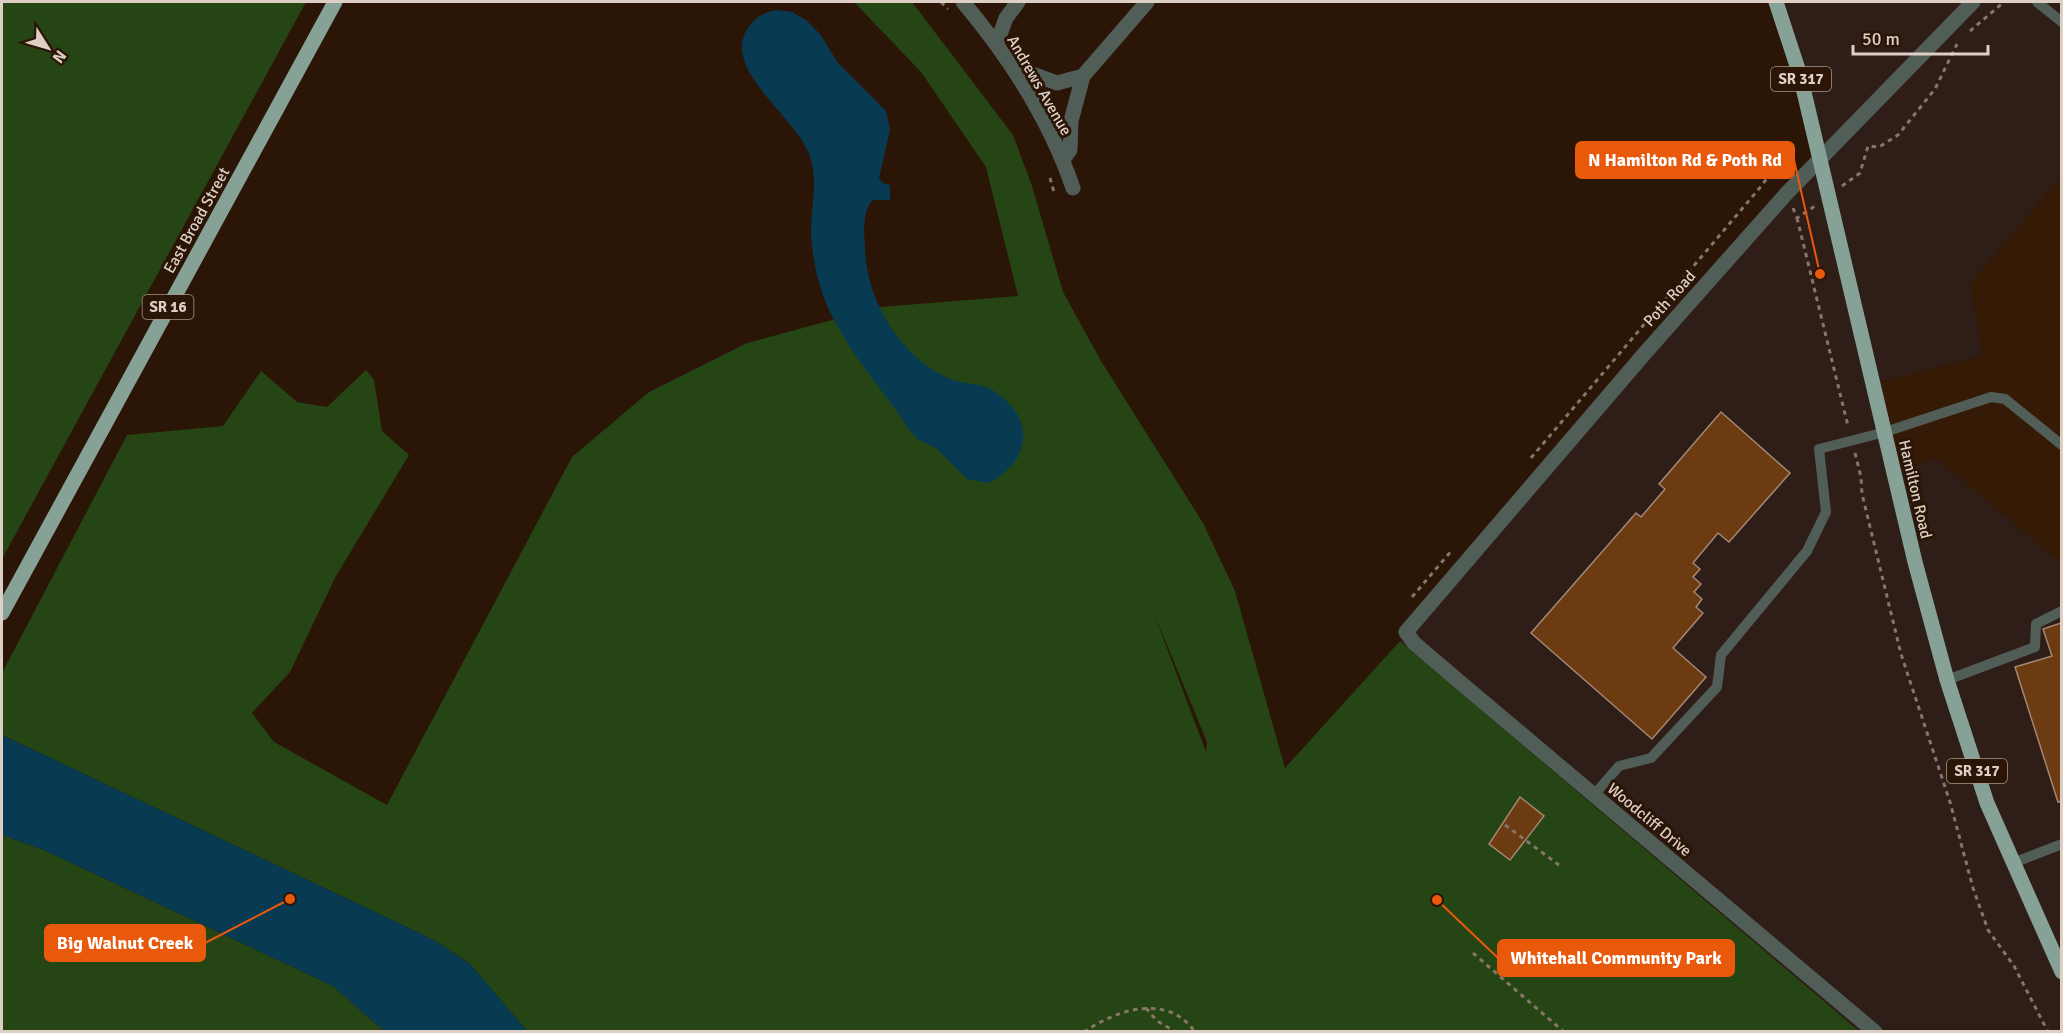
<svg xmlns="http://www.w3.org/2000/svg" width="2063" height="1033" font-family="Signika,sans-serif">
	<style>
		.commercial { fill: #2f1d18 }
		.built { fill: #351b06 }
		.green { fill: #254614; fill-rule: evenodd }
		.water { fill: #083a52 }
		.building { fill: #6c3b12; stroke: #a38875; stroke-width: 1.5 }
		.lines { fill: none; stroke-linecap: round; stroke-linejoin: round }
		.path { stroke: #877569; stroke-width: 3; stroke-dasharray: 4.5 4.5; stroke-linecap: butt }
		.service { stroke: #515e58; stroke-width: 10 }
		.minor { stroke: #515e58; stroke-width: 15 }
		.tertiary { stroke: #515e58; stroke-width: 15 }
		.primary { stroke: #86a296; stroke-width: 15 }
		.labels { text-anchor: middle; stroke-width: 6; stroke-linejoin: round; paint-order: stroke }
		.shield { fill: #2a1506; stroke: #a8978c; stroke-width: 1.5 }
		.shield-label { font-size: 15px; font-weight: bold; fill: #decfc5 }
		.street-label { font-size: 16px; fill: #decfc5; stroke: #2a1506 }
		.leader { fill: none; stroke: #e8590c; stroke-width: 2 }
		.callout-dot { fill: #e8590c; stroke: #2a1506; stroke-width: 2 }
		.callout { fill: #e8590c; stroke: #e8590c; stroke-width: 2 }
		.callout-label { font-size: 18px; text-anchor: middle; font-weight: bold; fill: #fff }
	</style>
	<rect width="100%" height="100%" fill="#2a1506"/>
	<path class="commercial" d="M1778,2H2061V177L1970,284L1983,356L1874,384L1937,459L2061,563V1031H1859L1400,641L1826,158Z"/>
	<path class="built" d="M2061,177V563L1937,459L1898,470L1873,384L1983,356L1970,284Z"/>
	<path class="green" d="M2,2H306L2,559Z
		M854,2H912L1013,135L1032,186L1063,292L1101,361L1203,523L1235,591L1285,768L1400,641L1859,1031H527L470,964L434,940L2,735V673L127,435L223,426L261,371L297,402L327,407L366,370L374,380L382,431L409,455L336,576L290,672L252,713L274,742L387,805L572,457L649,392L747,343L880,307L1018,296L986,167L921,72ZM1153,611L1207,742L1206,752Z
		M2,835L44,850L333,986L384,1031L2,1032Z"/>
	<path class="water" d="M777,10L792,12L806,20L820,34L838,63L886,111L890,130L879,178L883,183L890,185V200H873C862,210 864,233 865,248C866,298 899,355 946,377C966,387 982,380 1001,396C1037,425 1027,464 988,483L967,479L936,448L919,440L910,431C877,379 829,334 816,271C814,258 811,244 811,231C811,205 819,180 809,154C796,117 720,68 748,28C755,17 765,12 777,10Z
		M2,735L434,940L470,964L527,1031H384L333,986L44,850L2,835Z"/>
	<path class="building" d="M1721,412L1790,473L1729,542L1718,533L1693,563L1700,569L1693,577L1701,584L1694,592L1702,599L1696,607L1703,613L1673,648L1706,677L1652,739L1531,633L1636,513L1641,517L1665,489L1659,484Z
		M2061,623V802H2058L2015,667L2052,656L2043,629Z
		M1520,797L1544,816L1510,860L1489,844Z"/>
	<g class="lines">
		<path class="path" d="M941,2L948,9
			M1970,31L2004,2
			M1050,178L1054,192
			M1842,186L1860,173L1868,146L1879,147L1898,135L1935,89L1957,44
			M1793,208L1797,218L1815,206
			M1797,218L1848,426
			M1855,453L1861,477L1862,494L1901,654L1950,802L1973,888L1988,930L2014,966L2048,1032
			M1531,458L1758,190L1775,168L1779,178
			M1412,597L1453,549
			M1505,825L1559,865
			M1473,953L1564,1032
			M1146,1008L1157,1021L1176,1032
			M1084,1032C1117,1009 1168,993 1195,1032"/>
		<path class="service" d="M2037,2L2062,22
			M1947,680L2035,647L2036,624L2062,611
			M1594,795L1619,766L1651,758L1717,687L1721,655L1807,551L1826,512L1819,449L1885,432L1991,397L2005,399L2062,445
			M2013,863L2062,844"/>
		<path class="minor" d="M963,2C1009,57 1050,120 1073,188
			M997,43L1006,18L1018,2
			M1013,67L1057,83L1083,76L1147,2
			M1064,158L1070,150L1071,121L1083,76
			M1406,632L1414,643L1455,678L1875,1032"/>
		<path class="tertiary" d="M1406,632L1645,353L1786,194L1973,2"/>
		<path class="primary" d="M1776,2L1800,75L1915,562L1947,680L1987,803L2062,972
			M2,613L335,2"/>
	</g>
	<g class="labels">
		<g class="shield">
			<rect x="1771" y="67" width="60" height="24" rx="4.5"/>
			<rect x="142.5" y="295" width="51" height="24" rx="4.5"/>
			<rect x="1947" y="759" width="60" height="24" rx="4.5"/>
		</g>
		<g class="shield-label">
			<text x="1801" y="84">SR 317</text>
			<text x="168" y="312">SR 16</text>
			<text x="1977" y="776">SR 317</text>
		</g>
		<g class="street-label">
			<text transform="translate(1040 85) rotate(60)" y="6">Andrews Avenue</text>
			<text transform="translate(196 220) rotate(-61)" y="6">East Broad Street</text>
			<text transform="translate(1669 298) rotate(-48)" y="6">Poth Road</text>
			<text transform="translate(1916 489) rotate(77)" y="6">Hamilton Road</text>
			<text transform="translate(1650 819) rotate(40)" y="6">Woodcliff Drive</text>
		</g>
	</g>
	<path class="leader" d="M1820 274L1794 160M290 899L205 943M1437 900L1498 958"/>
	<g class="callout-dot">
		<circle cx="1820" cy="274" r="6"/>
		<circle cx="290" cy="899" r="6"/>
		<circle cx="1437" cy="900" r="6"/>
	</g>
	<g class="callout">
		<rect x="1576" y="142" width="218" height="36" rx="6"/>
		<rect x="45" y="925" width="160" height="36" rx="6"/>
		<rect x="1498" y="940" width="236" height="36" rx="6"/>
	</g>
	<g class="callout-label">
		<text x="1685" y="166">N Hamilton Rd &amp; Poth Rd</text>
		<text x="125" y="949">Big Walnut Creek</text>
		<text x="1616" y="964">Whitehall Community Park</text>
	</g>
	<rect width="2063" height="1033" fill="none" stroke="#decfc5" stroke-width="6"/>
	<g transform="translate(48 48) rotate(127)" stroke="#2a1506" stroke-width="4.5" paint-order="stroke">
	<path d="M0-4.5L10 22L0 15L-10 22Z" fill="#decfc5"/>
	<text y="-9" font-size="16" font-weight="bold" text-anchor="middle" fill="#decfc5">N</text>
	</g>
	<path d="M1853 45v9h135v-9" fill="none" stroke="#decfc5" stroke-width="3"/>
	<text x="1862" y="45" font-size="18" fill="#decfc5" stroke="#2a1506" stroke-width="4.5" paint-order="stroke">50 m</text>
</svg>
